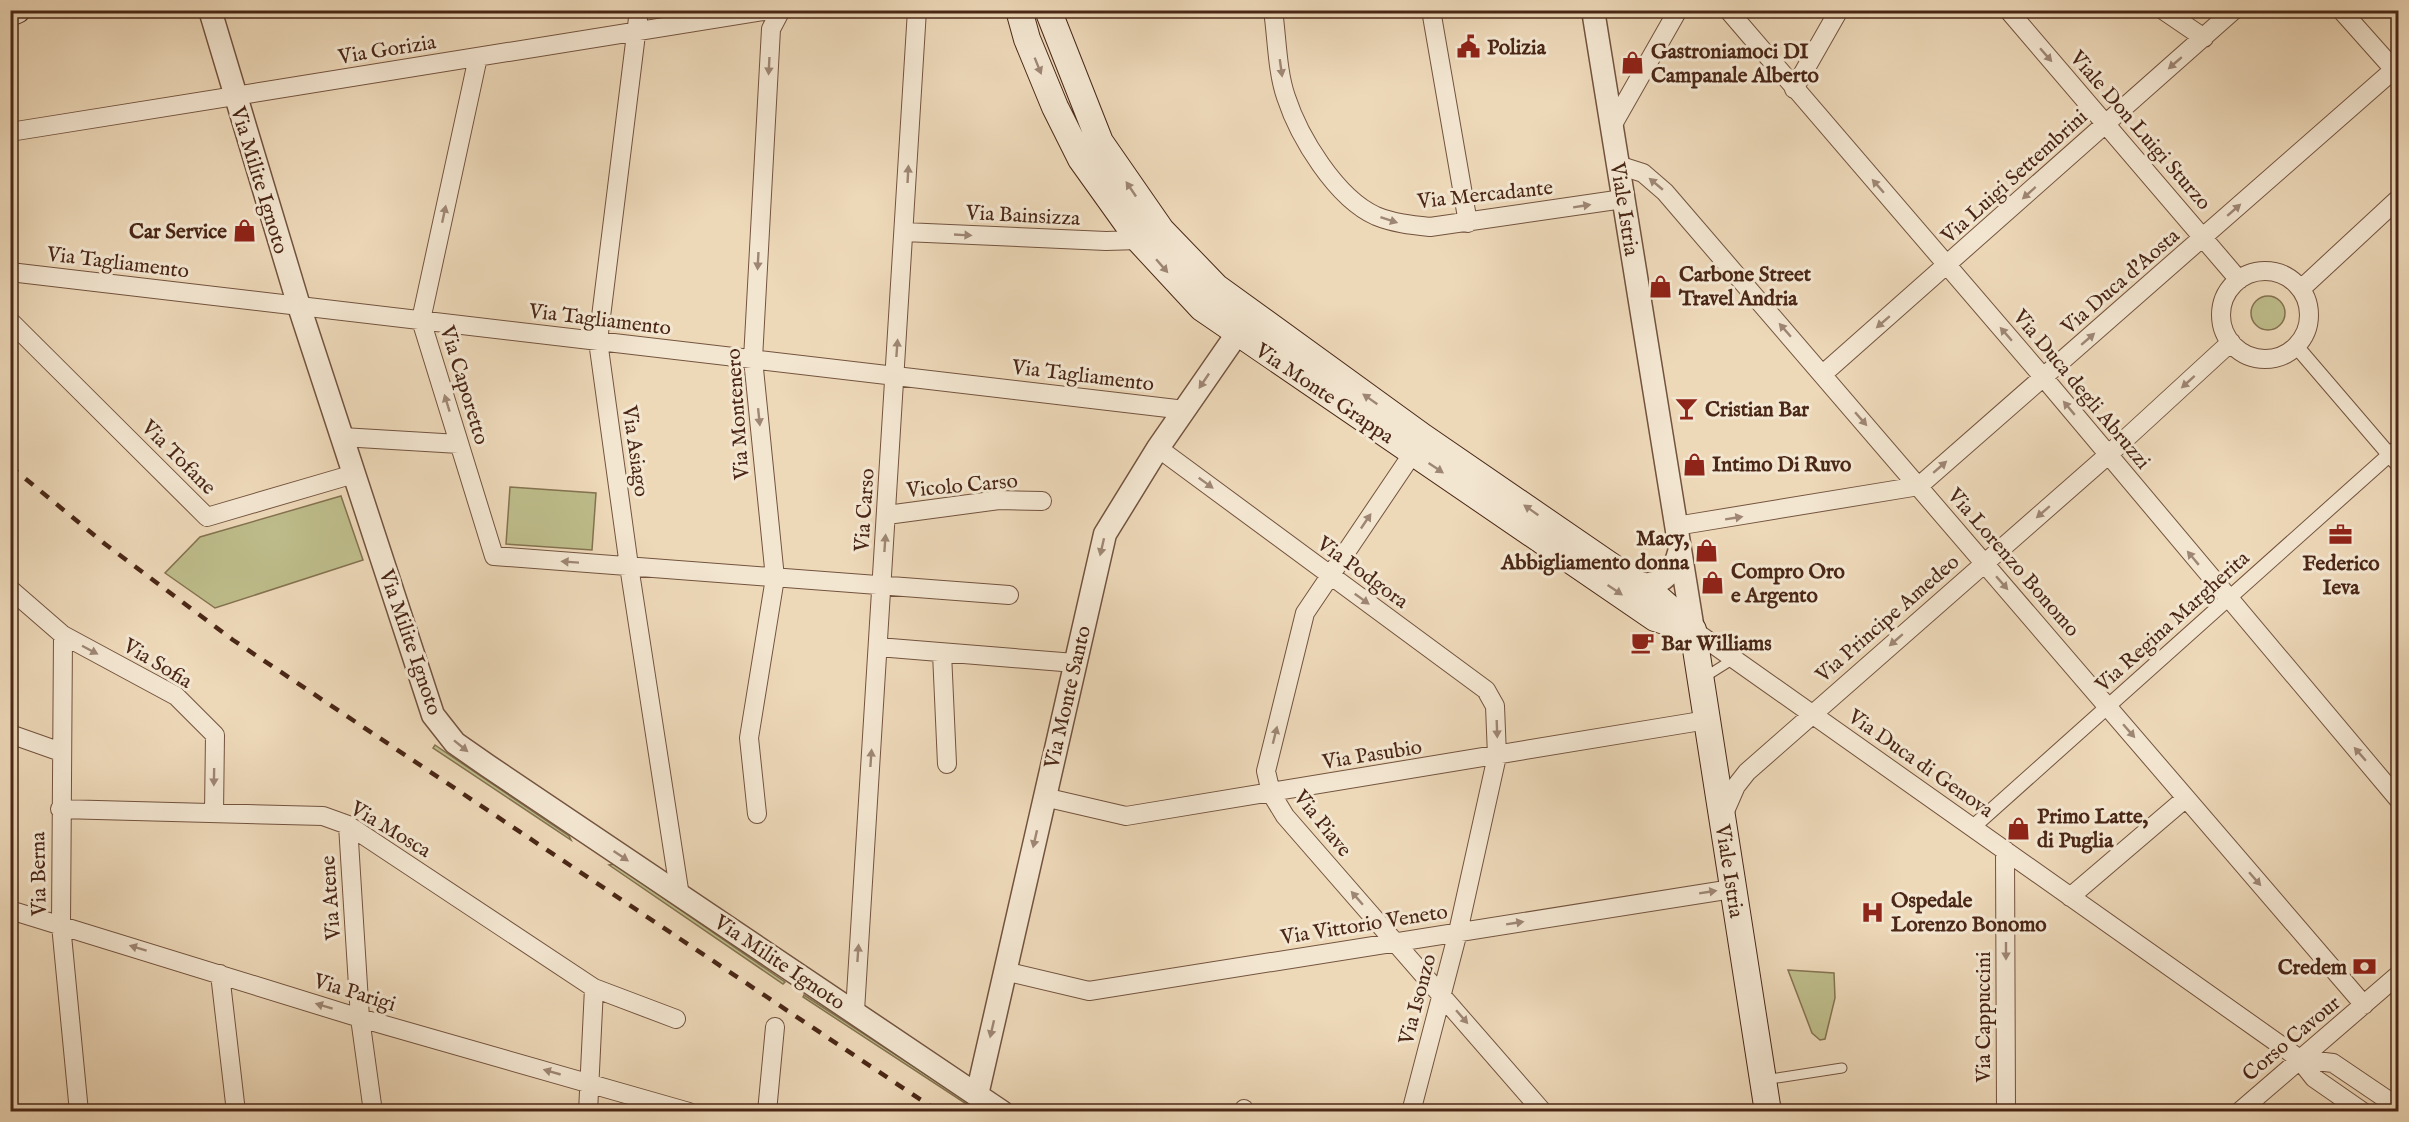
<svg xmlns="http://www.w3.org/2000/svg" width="2409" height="1122" font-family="'IM FELL English',serif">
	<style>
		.green { fill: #bebd8b; stroke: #847250; stroke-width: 1.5 }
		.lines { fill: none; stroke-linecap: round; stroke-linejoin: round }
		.service-casing { stroke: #73533e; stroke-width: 11 }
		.pedestrian-casing { stroke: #73533e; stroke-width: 16 }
		.minor-casing { stroke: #73533e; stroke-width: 20 }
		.tertiary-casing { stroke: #73533e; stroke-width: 25 }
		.secondary-casing { stroke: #4a2716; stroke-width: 28 }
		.service { stroke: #f3e6d1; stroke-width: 9 }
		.pedestrian { stroke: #f3e6d1; stroke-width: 14 }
		.minor { stroke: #f3e6d1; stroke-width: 18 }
		.tertiary { stroke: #f3e6d1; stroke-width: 22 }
		.secondary { stroke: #f3e6d1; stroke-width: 26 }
		.rail { stroke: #4a2716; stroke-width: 4.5; stroke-dasharray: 10 10; stroke-linecap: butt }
		.oneway { fill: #9e8674 }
		.labels { text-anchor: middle; stroke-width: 6; stroke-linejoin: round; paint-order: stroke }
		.poi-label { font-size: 21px; font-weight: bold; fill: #4a2716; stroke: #f3e6d1; text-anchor: start }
		.street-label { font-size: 21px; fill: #4a2716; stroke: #f3e6d1 }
	</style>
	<rect width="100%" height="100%" fill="#edd8b8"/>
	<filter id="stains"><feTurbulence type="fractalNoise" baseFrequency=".00333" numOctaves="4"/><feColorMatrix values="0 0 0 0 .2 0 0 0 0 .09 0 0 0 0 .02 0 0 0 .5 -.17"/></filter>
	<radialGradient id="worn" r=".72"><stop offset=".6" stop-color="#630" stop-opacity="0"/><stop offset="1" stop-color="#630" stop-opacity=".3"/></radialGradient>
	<path class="green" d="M2251 313a17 17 0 1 1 34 0a17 17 0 1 1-34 0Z
		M510,487L596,493L592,550L506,544Z
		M341,496L363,560L215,608L165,573L200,537Z
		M435,745L569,836L571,840L433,748Z
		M614,864L785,982L783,984L609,865Z
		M1788,970L1834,973L1835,998L1825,1039L1820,1040L1812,1033Z
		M804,995L982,1111H977L803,997Z"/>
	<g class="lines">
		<defs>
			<path id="service" d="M1708,675L1735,658
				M1764,1080L1842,1068"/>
			<path id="pedestrian" d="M2296,346L2398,465
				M1973,827L2398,447"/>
			<path id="minor" d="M639,10L598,341L629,566L680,896
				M1273,10C1277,38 1277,71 1286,97C1299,137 1336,198 1376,216C1393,223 1411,225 1430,227L1623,199
				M1431,10L1468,223
				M1728,10L2044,378L2398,799
				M2008,10L2239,280
				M2163,10L2204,38
				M2341,10L2398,74
				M478,57L421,320L494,556L1009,595
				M1794,89L1839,10
				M1612,126L1678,10
				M10,132L770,10
				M1618,165L1643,173L1665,192L2364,1005
				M904,232L1106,241L1139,240
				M2221 315a44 44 0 1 1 88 0a44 44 0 1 1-88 0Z
				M10,272L1185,410
				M2301,289L2398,199
				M10,321L207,517L354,474
				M1823,374L2234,10
				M342,437L459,444
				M1419,444L1305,613L1266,771L1271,793L1285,816L1543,1112
				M1158,448L1486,690L1495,706L1497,756L1458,932L1411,1112
				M887,515L999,500L1042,501
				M1676,526L1919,486L2398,66
				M10,589L63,635L176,696L215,735L214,813
				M1693,630L2286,1049L2299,1059L2314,1078L2363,1112
				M63,635L61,925L79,1112
				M878,647L1075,663
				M942,653L947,764
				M10,734L61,752
				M1044,797L1126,816L1707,720
				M60,809L323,816L348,825L594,988L676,1019
				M757,814L749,738L775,578L753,359L771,29L781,10
				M1722,818L1736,786L1747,772L2108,455L2231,342
				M348,825L360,1018L373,1112
				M2005,850L2006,1112
				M2070,897L2186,798
				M10,910L360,1018L689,1112
				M1004,971L1089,991L1732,889
				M220,974L236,1112
				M855,1011L917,10
				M2299,1059L2333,1063L2398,1107
				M588,1112L594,988
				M767,1112L775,1027
				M1243,1112L1244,1109
				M2239,1112L2398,975"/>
			<path id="tertiary" d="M210,10L299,306L433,715L455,743L488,766L1002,1112
				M1593,10L1693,630
				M1631,580C1657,593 1674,574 1680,549
				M977,1095L1105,534L1158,448L1248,318"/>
			<path id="secondary" d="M1019,10L1027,39L1055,107L1081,159L1139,240L1202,308L1655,618L1693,630
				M1048,10L1100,142L1161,230L1216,287L1423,437L1659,599L1686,623
				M10,13L17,10
				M1693,630L1768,1112"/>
		</defs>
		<use href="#service" class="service-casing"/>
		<use href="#pedestrian" class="pedestrian-casing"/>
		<use href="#minor" class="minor-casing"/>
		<use href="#tertiary" class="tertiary-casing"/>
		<use href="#secondary" class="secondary-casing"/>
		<use href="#service" class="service"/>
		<use href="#pedestrian" class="pedestrian"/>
		<use href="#minor" class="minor"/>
		<use href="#tertiary" class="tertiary"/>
		<use href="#secondary" class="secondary"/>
		<path class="rail" d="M10,466L105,544L233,640L939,1112"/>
	</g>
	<defs><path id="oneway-solid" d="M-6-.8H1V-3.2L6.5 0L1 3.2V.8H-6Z" transform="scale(1.5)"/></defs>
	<g class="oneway">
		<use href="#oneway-solid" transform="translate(2046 55) rotate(49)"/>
		<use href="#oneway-solid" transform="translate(2175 63) rotate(139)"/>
		<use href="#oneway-solid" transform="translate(769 66) rotate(93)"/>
		<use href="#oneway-solid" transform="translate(1038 66) rotate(68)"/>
		<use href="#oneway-solid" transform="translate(1281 68) rotate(82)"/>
		<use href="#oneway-solid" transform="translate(908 174) rotate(-87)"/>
		<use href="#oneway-solid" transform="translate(1656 184) rotate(-140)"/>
		<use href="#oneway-solid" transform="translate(1878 186) rotate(-131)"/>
		<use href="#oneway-solid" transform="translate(1131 189) rotate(-124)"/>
		<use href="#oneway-solid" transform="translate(2029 193) rotate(138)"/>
		<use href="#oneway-solid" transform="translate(1582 206) rotate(-9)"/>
		<use href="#oneway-solid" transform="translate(2234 210) rotate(-41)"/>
		<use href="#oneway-solid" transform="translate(444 214) rotate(-78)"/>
		<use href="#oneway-solid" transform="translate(1389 220) rotate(18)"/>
		<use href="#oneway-solid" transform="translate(963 235) rotate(3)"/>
		<use href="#oneway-solid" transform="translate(758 261) rotate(93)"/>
		<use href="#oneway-solid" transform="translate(1162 266) rotate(49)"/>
		<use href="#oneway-solid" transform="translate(1883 322) rotate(139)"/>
		<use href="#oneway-solid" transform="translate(1785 330) rotate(-131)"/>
		<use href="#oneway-solid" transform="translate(2006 334) rotate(-131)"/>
		<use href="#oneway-solid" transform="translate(2088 339) rotate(-41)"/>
		<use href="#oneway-solid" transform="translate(897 348) rotate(-86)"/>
		<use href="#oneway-solid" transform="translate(1204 381) rotate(124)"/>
		<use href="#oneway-solid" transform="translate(2188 382) rotate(138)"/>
		<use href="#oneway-solid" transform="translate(1370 399) rotate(-145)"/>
		<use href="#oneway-solid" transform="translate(447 403) rotate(-107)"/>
		<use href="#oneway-solid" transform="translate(2069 408) rotate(-130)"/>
		<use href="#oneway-solid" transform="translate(759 417) rotate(84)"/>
		<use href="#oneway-solid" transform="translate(1861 419) rotate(49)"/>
		<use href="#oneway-solid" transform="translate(1940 467) rotate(-41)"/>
		<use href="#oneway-solid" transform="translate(1436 468) rotate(34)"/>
		<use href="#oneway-solid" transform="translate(1206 483) rotate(36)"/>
		<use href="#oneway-solid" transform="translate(1531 510) rotate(-145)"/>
		<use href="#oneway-solid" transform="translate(2043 512) rotate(139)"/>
		<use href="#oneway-solid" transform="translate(1734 518) rotate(-9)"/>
		<use href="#oneway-solid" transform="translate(1366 521) rotate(-56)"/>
		<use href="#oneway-solid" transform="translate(885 543) rotate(-86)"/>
		<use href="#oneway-solid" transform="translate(1102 547) rotate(103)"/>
		<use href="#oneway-solid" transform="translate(2193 558) rotate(-130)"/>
		<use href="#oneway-solid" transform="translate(570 562) rotate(-176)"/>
		<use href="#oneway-solid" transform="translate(2002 583) rotate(49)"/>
		<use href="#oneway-solid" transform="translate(1615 590) rotate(34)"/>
		<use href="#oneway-solid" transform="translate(1362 599) rotate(36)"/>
		<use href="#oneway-solid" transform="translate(1896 640) rotate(139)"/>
		<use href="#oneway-solid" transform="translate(90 650) rotate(28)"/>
		<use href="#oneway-solid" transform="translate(1497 729) rotate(88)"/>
		<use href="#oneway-solid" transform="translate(2129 731) rotate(49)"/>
		<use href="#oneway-solid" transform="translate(1275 735) rotate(-76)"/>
		<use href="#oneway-solid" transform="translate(461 746) rotate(39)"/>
		<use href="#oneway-solid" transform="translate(2360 754) rotate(-131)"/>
		<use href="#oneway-solid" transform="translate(871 758) rotate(-86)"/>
		<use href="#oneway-solid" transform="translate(214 777) rotate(91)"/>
		<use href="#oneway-solid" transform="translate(1035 839) rotate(103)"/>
		<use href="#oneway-solid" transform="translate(621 856) rotate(34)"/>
		<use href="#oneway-solid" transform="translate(2255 879) rotate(49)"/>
		<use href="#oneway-solid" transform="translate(1708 892) rotate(-9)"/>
		<use href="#oneway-solid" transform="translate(1357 898) rotate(-131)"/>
		<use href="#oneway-solid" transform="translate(1515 923) rotate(-9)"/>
		<use href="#oneway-solid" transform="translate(138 948) rotate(-163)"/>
		<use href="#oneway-solid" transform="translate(2006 951) rotate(90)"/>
		<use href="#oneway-solid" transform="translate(858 953) rotate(-86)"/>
		<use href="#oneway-solid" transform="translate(324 1006) rotate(-163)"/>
		<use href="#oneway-solid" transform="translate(1462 1017) rotate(49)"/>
		<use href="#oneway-solid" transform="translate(992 1029) rotate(103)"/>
		<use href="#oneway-solid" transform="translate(552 1072) rotate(-164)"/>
	</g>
	<defs>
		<symbol id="civic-bare" viewBox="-9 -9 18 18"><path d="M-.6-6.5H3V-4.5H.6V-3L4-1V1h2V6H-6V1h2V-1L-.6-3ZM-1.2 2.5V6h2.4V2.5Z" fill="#8f2418" stroke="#f3e6d1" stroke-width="2.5" paint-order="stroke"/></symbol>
		<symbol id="shop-bare" viewBox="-9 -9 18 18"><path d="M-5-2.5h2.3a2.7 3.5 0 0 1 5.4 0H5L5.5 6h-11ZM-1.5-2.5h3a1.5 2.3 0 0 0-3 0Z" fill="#8f2418" stroke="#f3e6d1" stroke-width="2.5" paint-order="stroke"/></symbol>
		<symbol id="bar-bare" viewBox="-9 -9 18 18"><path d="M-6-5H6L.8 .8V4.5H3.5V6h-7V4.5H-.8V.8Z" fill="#8f2418" stroke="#f3e6d1" stroke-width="2.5" paint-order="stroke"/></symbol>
		<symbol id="office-bare" viewBox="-9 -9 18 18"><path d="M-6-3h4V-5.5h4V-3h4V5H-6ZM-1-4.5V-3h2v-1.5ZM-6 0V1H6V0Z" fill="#8f2418" stroke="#f3e6d1" stroke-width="2.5" paint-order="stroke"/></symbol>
		<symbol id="cafe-bare" viewBox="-9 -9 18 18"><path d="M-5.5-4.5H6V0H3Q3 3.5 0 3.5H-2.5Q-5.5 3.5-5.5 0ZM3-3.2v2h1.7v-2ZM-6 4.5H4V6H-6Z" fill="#8f2418" stroke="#f3e6d1" stroke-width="2.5" paint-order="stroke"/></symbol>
		<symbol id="hospital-bare" viewBox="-9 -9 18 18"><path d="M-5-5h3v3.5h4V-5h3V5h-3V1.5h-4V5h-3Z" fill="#8f2418" stroke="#f3e6d1" stroke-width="2.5" paint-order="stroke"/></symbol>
		<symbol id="bank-bare" viewBox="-9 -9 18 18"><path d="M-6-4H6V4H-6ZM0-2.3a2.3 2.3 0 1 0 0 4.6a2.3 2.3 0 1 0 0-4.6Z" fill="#8f2418" stroke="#f3e6d1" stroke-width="2.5" paint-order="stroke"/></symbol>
	</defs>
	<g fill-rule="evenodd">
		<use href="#civic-bare" x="1452" y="30" width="33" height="33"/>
		<use href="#shop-bare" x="1616" y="46" width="33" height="33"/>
		<use href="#shop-bare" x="228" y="214" width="33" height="33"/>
		<use href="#shop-bare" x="1644" y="270" width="33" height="33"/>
		<use href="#bar-bare" x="1670" y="392" width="33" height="33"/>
		<use href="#shop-bare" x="1678" y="448" width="33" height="33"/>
		<use href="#office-bare" x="2324" y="518" width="33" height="33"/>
		<use href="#shop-bare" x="1690" y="534" width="33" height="33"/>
		<use href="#shop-bare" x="1696" y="566" width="33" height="33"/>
		<use href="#cafe-bare" x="1626" y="626" width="33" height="33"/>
		<use href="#shop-bare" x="2002" y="812" width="33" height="33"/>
		<use href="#hospital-bare" x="1856" y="896" width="33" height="33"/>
		<use href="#bank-bare" x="2348" y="950" width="33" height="33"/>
	</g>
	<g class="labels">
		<g class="poi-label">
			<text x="1487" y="54">Polizia</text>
			<text x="1651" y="58">Gastroniamoci DI<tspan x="1651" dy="24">Campanale Alberto</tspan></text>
			<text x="227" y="238" text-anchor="end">Car Service</text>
			<text x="1679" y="281">Carbone Street<tspan x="1679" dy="24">Travel Andria</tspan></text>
			<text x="1705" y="416">Cristian Bar</text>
			<text x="1712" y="471">Intimo Di Ruvo</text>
			<text x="1689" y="545" text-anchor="end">Macy,<tspan x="1689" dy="24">Abbigliamento donna</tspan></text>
			<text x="2341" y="570" text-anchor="middle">Federico<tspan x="2341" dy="24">Ieva</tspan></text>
			<text x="1731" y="578">Compro Oro<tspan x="1731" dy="24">e Argento</tspan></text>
			<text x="1661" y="650">Bar Williams</text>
			<text x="2037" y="823">Primo Latte,<tspan x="2037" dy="24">di Puglia</tspan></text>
			<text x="1891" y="907">Ospedale<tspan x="1891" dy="24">Lorenzo Bonomo</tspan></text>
			<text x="2347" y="974" text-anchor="end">Credem</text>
		</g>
		<g class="street-label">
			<text transform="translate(387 49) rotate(-9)" y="7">Via Gorizia</text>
			<text transform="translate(2141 130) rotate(49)" y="7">Viale Don Luigi Sturzo</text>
			<text transform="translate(2014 176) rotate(-42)" y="7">Via Luigi Settembrini</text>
			<text transform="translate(260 180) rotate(73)" y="7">Via Milite Ignoto</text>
			<text transform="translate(1485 194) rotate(-6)" y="7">Via Mercadante</text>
			<text transform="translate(1625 209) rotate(81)" y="7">Viale Istria</text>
			<text transform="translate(1023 215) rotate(3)" y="7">Via Bainsizza</text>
			<text transform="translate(118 262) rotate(7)" y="7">Via Tagliamento</text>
			<text transform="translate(2120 281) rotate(-41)" y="7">Via Duca d'Aosta</text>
			<text transform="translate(600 319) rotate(7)" y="7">Via Tagliamento</text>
			<text transform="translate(1083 375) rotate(7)" y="7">Via Tagliamento</text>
			<text transform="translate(465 385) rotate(73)" y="7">Via Caporetto</text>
			<text transform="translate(2082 389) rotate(50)" y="7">Via Duca degli Abruzzi</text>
			<text transform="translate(1325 393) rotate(34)" y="7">Via Monte Grappa</text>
			<text transform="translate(737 414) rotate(-94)" y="7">Via Montenero</text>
			<text transform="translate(636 451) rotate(82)" y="7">Via Asiago</text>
			<text transform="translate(179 457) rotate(45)" y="7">Via Tofane</text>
			<text transform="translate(962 485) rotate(-5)" y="7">Vicolo Carso</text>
			<text transform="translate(864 510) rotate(-86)" y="7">Via Carso</text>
			<text transform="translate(2014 562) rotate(49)" y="7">Via Lorenzo Bonomo</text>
			<text transform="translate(1363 572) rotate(36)" y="7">Via Podgora</text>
			<text transform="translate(1887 618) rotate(-41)" y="7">Via Principe Amedeo</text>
			<text transform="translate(2172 621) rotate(-42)" y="7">Via Regina Margherita</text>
			<text transform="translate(411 642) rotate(71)" y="7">Via Milite Ignoto</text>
			<text transform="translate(158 663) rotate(31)" y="7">Via Sofia</text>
			<text transform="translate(1067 697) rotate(-77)" y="7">Via Monte Santo</text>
			<text transform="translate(1372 754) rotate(-9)" y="7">Via Pasubio</text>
			<text transform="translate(1921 763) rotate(35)" y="7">Via Duca di Genova</text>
			<text transform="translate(1323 823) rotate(51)" y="7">Via Piave</text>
			<text transform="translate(391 829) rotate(31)" y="7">Via Mosca</text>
			<text transform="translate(1730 871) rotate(81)" y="7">Viale Istria</text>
			<text transform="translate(38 874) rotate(-91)" y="7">Via Berna</text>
			<text transform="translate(330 898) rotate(-94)" y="7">Via Atene</text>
			<text transform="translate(1364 924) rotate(-9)" y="7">Via Vittorio Veneto</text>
			<text transform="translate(780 962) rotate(34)" y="7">Via Milite Ignoto</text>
			<text transform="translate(355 992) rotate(17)" y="7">Via Parigi</text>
			<text transform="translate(1417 999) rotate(-75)" y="7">Via Isonzo</text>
			<text transform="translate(1983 1017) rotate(-90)" y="7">Via Cappuccini</text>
			<text transform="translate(2291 1038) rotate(-40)" y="7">Corso Cavour</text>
		</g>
	</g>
	<rect width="2409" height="1122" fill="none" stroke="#edd8b8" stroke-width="36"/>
	<rect x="12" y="12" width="2385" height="1098" fill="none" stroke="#4a2716" stroke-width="3"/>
	<rect x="18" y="18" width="2373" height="1086" fill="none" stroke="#4a2716" stroke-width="1.5"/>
	<rect width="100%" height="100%" filter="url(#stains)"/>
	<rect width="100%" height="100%" fill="url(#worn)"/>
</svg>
